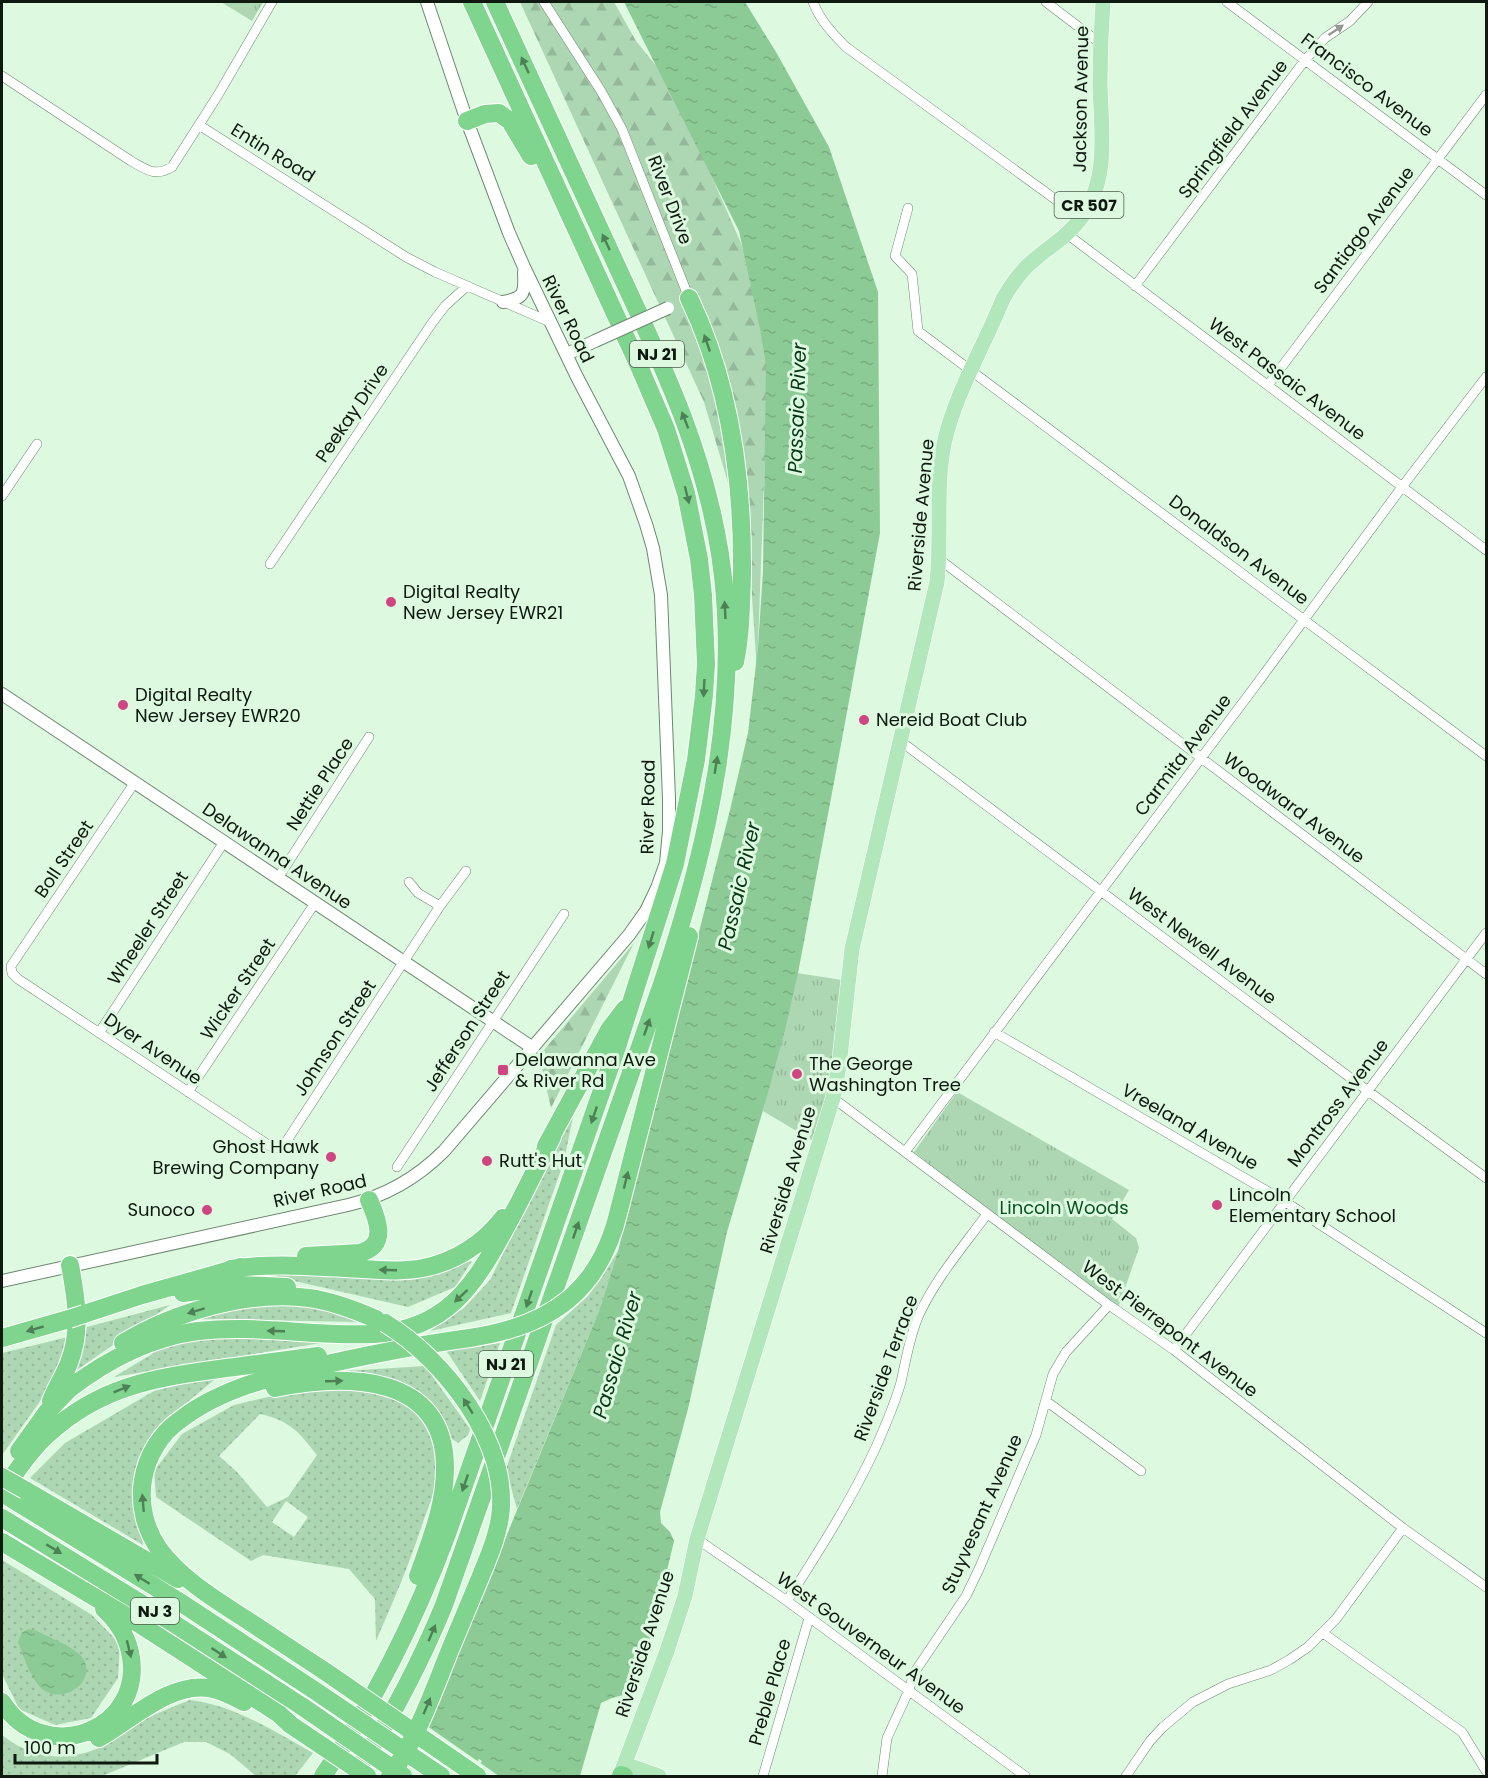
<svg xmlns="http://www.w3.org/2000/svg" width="1488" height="1778" font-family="Poppins,sans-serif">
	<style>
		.grass { fill: url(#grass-dots); fill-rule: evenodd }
		.forest { fill: url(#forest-firs) }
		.park { fill: url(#park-tufts) }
		.water { fill: url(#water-ripples) }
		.pier { fill: #ddf9e0 }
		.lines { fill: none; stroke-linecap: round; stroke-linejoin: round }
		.minor-casing { stroke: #6e8871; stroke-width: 10 }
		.tertiary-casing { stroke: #6e8871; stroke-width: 14 }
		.primary-casing { stroke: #fff; stroke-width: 16 }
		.motorway-casing { stroke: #fff; stroke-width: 20 }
		.minor { stroke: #fff; stroke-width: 9 }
		.tertiary { stroke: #fff; stroke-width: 12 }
		.primary { stroke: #b2e6bb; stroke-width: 15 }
		.motorway { stroke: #7fd58e; stroke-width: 18 }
		.tertiary-bridge-casing { stroke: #6e8871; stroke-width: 14; stroke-linecap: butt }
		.motorway-bridge-casing { stroke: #fff; stroke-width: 20; stroke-linecap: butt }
		.tertiary-bridge { stroke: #fff; stroke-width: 12 }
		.motorway-bridge { stroke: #7fd58e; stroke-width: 18 }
		.oneway { fill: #939893 }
		.oneway2 { fill: #4d8055 }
		.poi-dot { fill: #cf457f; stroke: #ddf9e0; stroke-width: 2 }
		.labels { text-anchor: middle; stroke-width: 6; stroke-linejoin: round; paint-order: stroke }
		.shield { fill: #ddf9e0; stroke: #4d5c4e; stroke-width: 1.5 }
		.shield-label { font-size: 16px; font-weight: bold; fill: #0f1910 }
		.street-label { font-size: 18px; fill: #0f1910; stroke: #ddf9e0 }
		.poi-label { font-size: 18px; fill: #0f1910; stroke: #ddf9e0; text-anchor: start }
		.park-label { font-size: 18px; fill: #095120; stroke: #ddf9e0 }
		.water-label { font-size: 20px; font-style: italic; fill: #073715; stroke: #ddf9e0 }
	</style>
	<defs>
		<pattern id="grass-dots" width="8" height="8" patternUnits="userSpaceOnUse" patternTransform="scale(1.5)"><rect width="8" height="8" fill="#add7b3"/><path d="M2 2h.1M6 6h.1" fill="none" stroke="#94b899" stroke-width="1.8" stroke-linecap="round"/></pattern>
		<pattern id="forest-firs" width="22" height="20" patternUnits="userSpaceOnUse" patternTransform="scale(1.5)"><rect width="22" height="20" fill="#add7b3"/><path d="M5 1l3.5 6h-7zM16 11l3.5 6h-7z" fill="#94b899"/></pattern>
		<pattern id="park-tufts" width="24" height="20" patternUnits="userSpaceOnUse" patternTransform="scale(1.5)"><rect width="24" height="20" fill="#add7b3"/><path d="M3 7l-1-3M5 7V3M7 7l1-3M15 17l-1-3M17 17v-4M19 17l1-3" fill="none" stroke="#94b899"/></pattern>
		<pattern id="water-ripples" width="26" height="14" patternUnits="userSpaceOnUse" patternTransform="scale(1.5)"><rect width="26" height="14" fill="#8ccb95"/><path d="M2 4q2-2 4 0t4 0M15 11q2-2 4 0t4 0" fill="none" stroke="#78ae7f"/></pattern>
	</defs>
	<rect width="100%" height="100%" fill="#ddf9e0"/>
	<path class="grass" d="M574,1112L564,1161L511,1313L430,1331L464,1308L490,1280Z
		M618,1251L599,1311L517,1509L506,1469L556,1325L588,1296L602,1277Z
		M472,1261L455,1287L408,1307L264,1274L415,1276Z
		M291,1304L348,1313L359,1322L196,1319L234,1309Z
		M170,1305L77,1370L87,1327Z
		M68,1337L48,1390L2,1455V1353Z
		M220,1337L327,1342L114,1377L167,1345Z
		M500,1343L480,1401L445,1349Z
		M425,1366L470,1429L468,1435L458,1443L448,1436L391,1379L345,1371Z
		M220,1375L160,1425L143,1450L134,1474L143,1545L30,1478L65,1443L154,1391Z
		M346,1388C362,1389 389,1393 403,1402C430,1420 441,1457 435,1488C432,1499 427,1511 423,1522C410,1563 393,1602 376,1641L375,1599L349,1569L263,1555L251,1561L156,1497L154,1471L182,1434L234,1405L272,1396L301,1391ZM260,1414C290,1421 298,1431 317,1455L288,1497L267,1507L237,1472L219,1456ZM286,1501L308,1517L294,1537L272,1522Z
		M2,1560L92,1615L120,1644L118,1678L91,1718L55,1725L19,1709L2,1674Z
		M190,1700C234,1705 275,1732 313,1753L295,1776H256L230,1754L206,1742H184L102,1776H2V1735C33,1760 70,1763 105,1745C119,1738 131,1728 144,1720C159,1712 175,1706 190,1700Z"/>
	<path class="forest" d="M520,2H614L636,41L671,84L740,241L770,323L757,671L749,553L704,402Z
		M634,943L551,1108L539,1056Z"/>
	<path class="park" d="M221,2H263L252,21Z
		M797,973L842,980L833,1065L815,1142L763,1111Z
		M957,1092L1129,1190L1112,1219L1136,1238L1139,1248L1118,1308L1105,1301L914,1152Z"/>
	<path class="water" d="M624,2H745L776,52L829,147L878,292L880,533L835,777L798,973L785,1030L766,1100L727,1232L688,1409L660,1512L661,1523L670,1532L674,1541L656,1617L636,1685L627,1694L612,1698L601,1703L580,1776H471L482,1761L479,1759L466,1776H404L429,1724L599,1311L618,1251L730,810L748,733L758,647L763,571L766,364L760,329L739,231Z
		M29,1629L37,1631C48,1637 69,1645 78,1653C104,1675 65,1709 41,1688C29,1676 24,1657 18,1642L22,1632Z"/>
	<path class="pier" d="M427,1726L499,1776H401Z"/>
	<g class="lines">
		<defs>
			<path id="minor" d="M544,2L601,91L622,129L689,298
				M813,2C820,20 832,33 846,47L1081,218
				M1046,2L1101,44
				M1227,2L1486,195
				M2,76L131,161C147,170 155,177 172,167L218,95L272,2
				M199,125L406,257L435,272L550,322
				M908,208L895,256L912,274L918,331L1486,756
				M1067,234L1486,550
				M1135,286L1305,60L1325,38L1350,21L1368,2
				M1268,385L1486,95
				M2,496L37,444
				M939,559L1486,974
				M270,564L432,323L445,306L467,286
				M899,740L1368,1091L1486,1178
				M135,782L11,966L12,973L18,979L273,1148H280L286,1142L440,906L466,871
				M278,878L369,737
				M409,882L418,893L440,906
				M994,1032L1284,1201L1486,1333
				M99,1033L224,842
				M188,1092L315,903
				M833,1098L1109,1305L1174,1350L1403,1528L1486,1587
				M905,1152L1253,689L1402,487L1486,377
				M397,1167L564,914
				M1174,1350L1486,933
				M1046,1401L1141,1471
				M697,1539L787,1601L1025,1776
				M787,1601C819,1551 851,1501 876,1447C885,1426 895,1404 901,1382C906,1360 909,1339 918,1317C935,1279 963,1247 987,1214
				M1323,1633L1462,1732L1486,1771
				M763,1776L809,1618
				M882,1776L887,1738L909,1690L914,1673L966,1596L979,1569L1036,1435L1053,1374L1066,1352L1109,1305
				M1126,1776L1150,1741L1163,1727L1193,1702L1228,1684L1271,1670L1289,1660L1308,1647L1336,1619L1403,1528"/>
			<path id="tertiary" d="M503,302C525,298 525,293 524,272
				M567,354L595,341
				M2,694L533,1048
				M2,1281L348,1205C386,1196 417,1178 444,1151L629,935L646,911L657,888L666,863L669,831V799L661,595L653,548L646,524L629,476L577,377L524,267L509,233L467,121L427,2"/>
			<path id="primary" d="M625,1764L659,1776
				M620,1776L667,1651L685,1596L697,1539L833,1098L839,1066L852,949L937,582C942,536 935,489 944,444C954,396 984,346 1003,299C1011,285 1020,271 1034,260C1050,246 1068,236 1081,218C1110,179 1101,129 1100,84C1100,57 1101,29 1103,2"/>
			<path id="motorway" d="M467,121L485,114L499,113L510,121L531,156
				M689,298C730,383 743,482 742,575C741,604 741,634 735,662
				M546,1146L609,1030L625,1009
				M619,1210L689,936
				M306,1256L360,1253C389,1245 377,1218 369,1200
				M231,1269C274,1262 319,1267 363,1269C383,1270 403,1272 423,1268C455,1262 484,1243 503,1218
				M183,1293L240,1285L287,1287
				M84,1314L142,1295L241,1267
				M2,1338L69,1319
				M123,1343C174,1312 249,1290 309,1298C332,1301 355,1310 376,1319
				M275,1388C344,1374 446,1372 445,1469C445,1506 430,1542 418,1576
				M69,1389C107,1360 151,1337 198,1331C256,1324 316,1337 374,1334C447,1329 474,1286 506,1227C522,1198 537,1167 552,1137
				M51,1401C56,1388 64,1376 69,1363C82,1330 76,1298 70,1265
				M19,1451L47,1412L76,1382
				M25,1490L178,1579
				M2,1492C16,1472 29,1452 47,1435C99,1387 152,1378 219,1369C252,1365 285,1360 318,1356
				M2,1493L183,1604L314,1690
				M2,1518L173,1623L303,1707
				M2,1542L133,1620L279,1714L291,1725
				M326,1672C300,1655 273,1637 247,1620C216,1600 181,1579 159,1549C145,1529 139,1504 143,1480C147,1456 160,1434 180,1420C224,1386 280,1375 332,1363C378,1353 424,1344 470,1338
				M2,1702C44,1769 147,1730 130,1652C126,1634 117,1621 104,1609
				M99,1738C131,1720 170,1682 209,1688C221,1690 233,1696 244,1702
				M360,1766C393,1715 421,1661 444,1605L662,984C708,847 742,698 720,554C703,446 660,360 615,262C575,175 535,88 495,2
				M621,1775L624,1776
				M323,1776C375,1701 415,1620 447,1534L616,1050L675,864L696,760L704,695L706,664L703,595L699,559L686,493L666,429L639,366L472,2"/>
		</defs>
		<use href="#minor" class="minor-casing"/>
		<use href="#tertiary" class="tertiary-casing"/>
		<use href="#primary" class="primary-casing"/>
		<use href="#motorway" class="motorway-casing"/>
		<use href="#minor" class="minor"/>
		<use href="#tertiary" class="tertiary"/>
		<use href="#primary" class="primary"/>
		<use href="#motorway" class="motorway"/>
		<defs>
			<path id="tertiary-bridge" d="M595,341L668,308"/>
			<path id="motorway-bridge" d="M69,1319L84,1314
				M385,1323C444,1359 511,1444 500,1517C497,1538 488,1558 480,1578C471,1600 461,1623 452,1645C434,1689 418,1737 390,1776
				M470,1338C550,1326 600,1292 619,1210
				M2,1477L25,1490
				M326,1672L477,1776
				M314,1690L441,1776
				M303,1707L403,1776
				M291,1725L367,1776"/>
		</defs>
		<use href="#tertiary-bridge" class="tertiary-bridge-casing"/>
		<use href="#motorway-bridge" class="motorway-bridge-casing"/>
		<use href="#tertiary-bridge" class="tertiary-bridge"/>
		<use href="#motorway-bridge" class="motorway-bridge"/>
	</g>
	<defs><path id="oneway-solid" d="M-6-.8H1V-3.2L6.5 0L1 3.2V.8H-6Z" transform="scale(1.5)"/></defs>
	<use class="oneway" href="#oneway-solid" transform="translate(1336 30) rotate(-34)"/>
	<g class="oneway2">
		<use href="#oneway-solid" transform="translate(525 65) rotate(-115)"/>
		<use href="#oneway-solid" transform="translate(606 242) rotate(-115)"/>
		<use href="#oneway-solid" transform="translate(707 343) rotate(-109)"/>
		<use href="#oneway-solid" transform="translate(685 420) rotate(-111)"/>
		<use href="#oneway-solid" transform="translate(687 495) rotate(76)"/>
		<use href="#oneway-solid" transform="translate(725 610) rotate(-93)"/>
		<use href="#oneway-solid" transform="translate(704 688) rotate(93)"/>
		<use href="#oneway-solid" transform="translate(716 765) rotate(-81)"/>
		<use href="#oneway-solid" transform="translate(651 940) rotate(107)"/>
		<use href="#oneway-solid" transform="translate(647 1027) rotate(-71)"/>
		<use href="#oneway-solid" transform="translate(594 1115) rotate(109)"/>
		<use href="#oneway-solid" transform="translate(626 1180) rotate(-76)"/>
		<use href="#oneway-solid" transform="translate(576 1230) rotate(-71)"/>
		<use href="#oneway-solid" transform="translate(388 1270) rotate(-178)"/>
		<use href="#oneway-solid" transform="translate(461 1296) rotate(137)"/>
		<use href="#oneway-solid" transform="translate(529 1299) rotate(109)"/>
		<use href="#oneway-solid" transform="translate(196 1311) rotate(163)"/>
		<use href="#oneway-solid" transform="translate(35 1329) rotate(164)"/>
		<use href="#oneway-solid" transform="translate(276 1331) rotate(-178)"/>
		<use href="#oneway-solid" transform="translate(334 1381) rotate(-2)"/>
		<use href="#oneway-solid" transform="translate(122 1389) rotate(-22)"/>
		<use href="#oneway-solid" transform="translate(468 1406) rotate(-122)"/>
		<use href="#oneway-solid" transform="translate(465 1483) rotate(109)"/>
		<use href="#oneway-solid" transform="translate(143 1503) rotate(-95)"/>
		<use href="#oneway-solid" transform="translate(54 1549) rotate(31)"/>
		<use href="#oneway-solid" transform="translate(142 1579) rotate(-148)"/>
		<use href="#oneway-solid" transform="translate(432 1633) rotate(-67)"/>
		<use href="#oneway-solid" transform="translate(129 1649) rotate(76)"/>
		<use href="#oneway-solid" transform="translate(219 1653) rotate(33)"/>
		<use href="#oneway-solid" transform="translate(427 1706) rotate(-67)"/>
	</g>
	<g class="poi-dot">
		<circle cx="391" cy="602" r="6"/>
		<circle cx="123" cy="705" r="6"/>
		<circle cx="864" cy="720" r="6"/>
		<rect x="497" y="1064" width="12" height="12" rx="3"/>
		<circle cx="797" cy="1074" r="6"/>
		<circle cx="331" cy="1157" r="6"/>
		<circle cx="487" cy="1161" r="6"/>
		<circle cx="1217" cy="1205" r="6"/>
		<circle cx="207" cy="1210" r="6"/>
	</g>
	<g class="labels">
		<g class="shield">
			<rect x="1054.5" y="192" width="69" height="26" rx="4.5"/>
			<rect x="630" y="341" width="54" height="26" rx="4.5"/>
			<rect x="479" y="1351" width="54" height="26" rx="4.5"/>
			<rect x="131" y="1598" width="48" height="26" rx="4.5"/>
		</g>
		<g class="shield-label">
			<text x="1089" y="211">CR 507</text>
			<text x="657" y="360">NJ 21</text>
			<text x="506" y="1370">NJ 21</text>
			<text x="155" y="1617">NJ 3</text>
		</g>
		<g class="street-label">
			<text transform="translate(1367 85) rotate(37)" y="6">Francisco Avenue</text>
			<text transform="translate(1081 99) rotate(-89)" y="6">Jackson Avenue</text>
			<text transform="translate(1233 129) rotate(-53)" y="6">Springfield Avenue</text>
			<text transform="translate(273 153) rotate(32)" y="6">Entin Road</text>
			<text transform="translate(670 200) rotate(69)" y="6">River Drive</text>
			<text transform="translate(1364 230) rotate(-53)" y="6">Santiago Avenue</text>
			<text transform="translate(568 319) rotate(64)" y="6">River Road</text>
			<text transform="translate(1287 379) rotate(37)" y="6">West Passaic Avenue</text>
			<text transform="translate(352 413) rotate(-56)" y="6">Peekay Drive</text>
			<text transform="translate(921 515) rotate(-85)" y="6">Riverside Avenue</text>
			<text transform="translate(1239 550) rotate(37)" y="6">Donaldson Avenue</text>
			<text transform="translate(1183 755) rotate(-53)" y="6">Carmita Avenue</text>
			<text transform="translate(320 784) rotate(-57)" y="6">Nettie Place</text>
			<text transform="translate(648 807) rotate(-89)" y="6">River Road</text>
			<text transform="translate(1294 808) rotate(37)" y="6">Woodward Avenue</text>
			<text transform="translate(277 856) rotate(34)" y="6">Delawanna Avenue</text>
			<text transform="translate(64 859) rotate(-56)" y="6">Boll Street</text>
			<text transform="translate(148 928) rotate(-57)" y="6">Wheeler Street</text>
			<text transform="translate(1202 946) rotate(37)" y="6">West Newell Avenue</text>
			<text transform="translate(238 989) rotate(-56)" y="6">Wicker Street</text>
			<text transform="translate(467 1031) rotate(-57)" y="6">Jefferson Street</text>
			<text transform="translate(335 1038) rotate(-57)" y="6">Johnson Street</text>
			<text transform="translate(153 1049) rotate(34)" y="6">Dyer Avenue</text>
			<text transform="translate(1338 1103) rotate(-53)" y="6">Montross Avenue</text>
			<text transform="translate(1190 1127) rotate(30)" y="6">Vreeland Avenue</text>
			<text transform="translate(788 1180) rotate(-73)" y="6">Riverside Avenue</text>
			<text transform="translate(320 1191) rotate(-13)" y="6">River Road</text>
			<text transform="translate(1170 1329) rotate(37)" y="6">West Pierrepont Avenue</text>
			<text transform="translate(886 1368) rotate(-70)" y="6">Riverside Terrace</text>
			<text transform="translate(982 1514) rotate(-66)" y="6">Stuyvesant Avenue</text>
			<text transform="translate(871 1643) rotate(36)" y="6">West Gouverneur Avenue</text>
			<text transform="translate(645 1644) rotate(-72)" y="6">Riverside Avenue</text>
			<text transform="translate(770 1692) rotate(-74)" y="6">Preble Place</text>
		</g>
		<g class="poi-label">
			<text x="403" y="598">Digital Realty<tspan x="403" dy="21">New Jersey EWR21</tspan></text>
			<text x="135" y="701">Digital Realty<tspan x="135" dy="21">New Jersey EWR20</tspan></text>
			<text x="876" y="726">Nereid Boat Club</text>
			<text x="515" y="1066">Delawanna Ave<tspan x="515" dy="21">&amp; River Rd</tspan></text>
			<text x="809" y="1070">The George<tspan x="809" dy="21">Washington Tree</tspan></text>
			<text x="319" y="1153" text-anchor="end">Ghost Hawk<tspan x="319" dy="21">Brewing Company</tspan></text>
			<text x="499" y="1167">Rutt's Hut</text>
			<text x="1229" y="1201">Lincoln<tspan x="1229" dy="21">Elementary School</tspan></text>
			<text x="195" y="1216" text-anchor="end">Sunoco</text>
		</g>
		<g class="park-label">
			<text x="1064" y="1214">Lincoln Woods</text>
		</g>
		<g class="water-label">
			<text transform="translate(797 408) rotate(-88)" y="7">Passaic River</text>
			<text transform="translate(739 886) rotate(-77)" y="7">Passaic River</text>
			<text transform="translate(617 1355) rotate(-74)" y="7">Passaic River</text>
		</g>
	</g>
	<rect width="1488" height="1778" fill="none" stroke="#0f1910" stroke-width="6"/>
	<path d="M15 1754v9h142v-9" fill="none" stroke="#0f1910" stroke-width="3"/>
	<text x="24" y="1754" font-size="18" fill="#0f1910" stroke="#ddf9e0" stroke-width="4.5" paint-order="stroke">100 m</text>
</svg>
